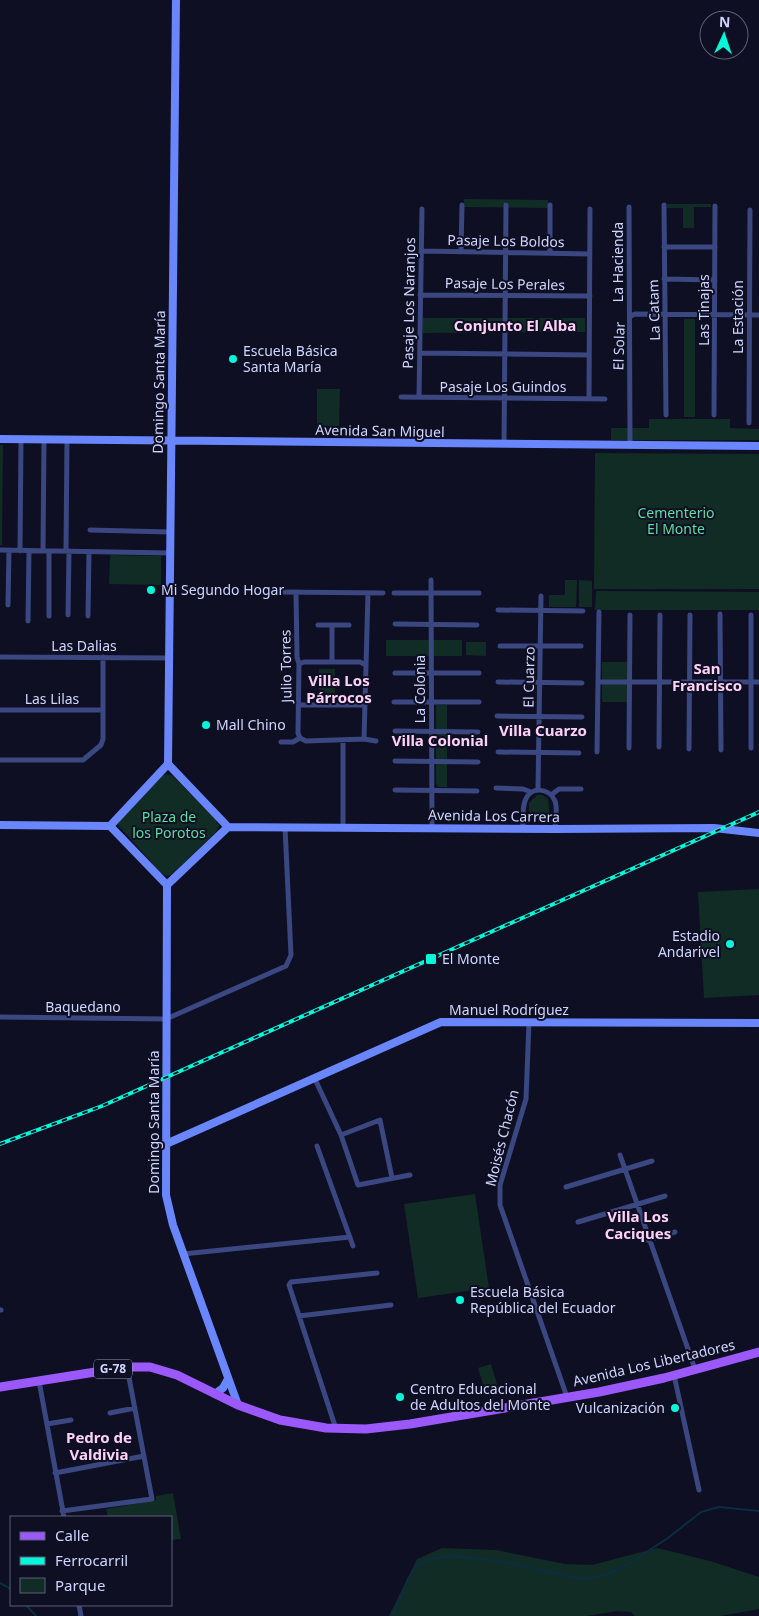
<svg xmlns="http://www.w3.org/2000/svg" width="759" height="1616" font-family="'Noto Sans',sans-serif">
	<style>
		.green { fill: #112c25 }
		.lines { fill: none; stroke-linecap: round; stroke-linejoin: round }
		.stream { stroke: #0c2c43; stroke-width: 2 }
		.street { stroke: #3a4781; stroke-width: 5 }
		.secondary { stroke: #6986fd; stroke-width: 8 }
		.primary { stroke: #9b59fc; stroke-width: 9 }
		.rail-casing { stroke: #04f7d8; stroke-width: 4 }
		.rail { stroke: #0e0f22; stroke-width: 2; stroke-dasharray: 5.5; stroke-linecap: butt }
		.poi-dot { fill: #04f7d8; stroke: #0e0f22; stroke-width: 2 }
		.labels { text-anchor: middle; stroke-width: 4; stroke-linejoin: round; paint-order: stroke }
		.shield { fill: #0e0f22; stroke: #969abc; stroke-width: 1 }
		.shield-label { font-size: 12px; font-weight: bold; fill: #d0d5fe }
		.street-label { font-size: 14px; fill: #d0d5fe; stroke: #0e0f22 }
		.poi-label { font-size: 14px; fill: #d0d5fe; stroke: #0e0f22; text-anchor: start }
		.park-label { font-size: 14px; fill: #5ddda0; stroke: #0e0f22 }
		.neighbourhood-label { font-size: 15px; font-weight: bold; fill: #fed2f8; stroke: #0e0f22 }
	</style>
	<rect width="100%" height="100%" fill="#0e0f22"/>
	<path class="green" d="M464,199L548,200V208L464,207Z
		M667,204H711V207H694V228H683V208H667Z
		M423,318H585V332L423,333Z
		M684,319H695V417H684Z
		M317,389H340L339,426H317Z
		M649,419H730V428L759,429V440H611V428H649Z
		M0,445H3L2,545H0Z
		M595,453L759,454V589H594Z
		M110,555L161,556V585L109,584Z
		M565,580H577L576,607H549V595H565Z
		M579,580L592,581V607H579Z
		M596,591L759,592V610H595Z
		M386,640H462V656H386Z
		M466,642H486V656L466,655Z
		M602,662H627V702H602Z
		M319,669H335V698H319Z
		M436,705H447V787H439L436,784Z
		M167,774L173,776L216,820L219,826L216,832L171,875L167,876L161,873L118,825L119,821L161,776Z
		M537,795H543L548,799L550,818H529V803Z
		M759,889V995L704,998L698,892Z
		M475,1194L489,1288L418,1298L404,1204Z
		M491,1364L499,1391L486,1394L478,1368Z
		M173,1493L181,1539L171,1540V1517H108L106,1509L156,1500V1496Z
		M442,1548L496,1550L565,1564L592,1565L657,1548L710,1561L759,1577V1609L720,1616H635L631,1612L617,1611L587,1616H389L417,1559Z"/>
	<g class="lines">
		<path class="stream" d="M0,1583L11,1589
			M26,1605L36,1616
			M393,1616L409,1577L419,1564L434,1558L453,1556L500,1561L583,1579L606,1575L628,1564L668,1538L701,1512L719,1507L759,1511"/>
		<path class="street" d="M664,205L666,415
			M629,207L630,446
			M664,247H715
			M421,251L590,254
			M461,252L462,205
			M550,253V205
			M664,279L715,280
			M420,295L590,296
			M631,316L635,314L759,315
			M420,353L589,355
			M401,397L605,399
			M419,397L422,209
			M589,398L590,209
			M714,415L715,206
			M749,423L750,210
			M504,445L506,205
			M90,530L170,532
			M0,550L169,553
			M20,551L21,440
			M43,551L44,440
			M66,551L67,440
			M431,580L432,828
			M280,592L383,593
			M296,592L297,657L299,664L298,733L300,738
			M394,593H479
			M8,605L9,550
			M498,610L583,611
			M720,614L721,750
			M68,615L69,551
			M751,615V748
			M49,616V551
			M88,616L89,552
			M28,621L29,551
			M395,624L477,625
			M318,625H349
			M332,625V662
			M500,646H581
			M0,657L168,658
			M299,664L304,662H360L364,664
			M395,673H479
			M498,682L582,683
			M598,682H759
			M394,702H479
			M298,705H365
			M0,710H103
			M497,716L582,717
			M395,731L478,732
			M300,738L306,741L364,739L376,741
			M364,739L368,593
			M281,742H293L300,738
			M659,747L660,615
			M629,748L630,615
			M689,749L690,615
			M498,752L579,753
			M597,752L599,612
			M0,760H83L101,745L103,739V657
			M395,761L478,762
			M496,788L523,789L531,792
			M538,789L541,596
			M395,790L477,791
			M551,795L559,789H581
			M343,828V741
			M523,829C523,820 522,809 525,801C530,786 549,787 555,801C558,809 555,821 555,829
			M0,1017L166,1019L286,966L291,955L285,827
			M529,1022L526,1099L500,1185V1205L567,1397
			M314,1077L341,1135L358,1185L410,1175
			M341,1135L380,1120L392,1178
			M317,1146L353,1246
			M620,1155L695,1369
			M566,1187L652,1161
			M578,1222L665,1196
			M648,1240L675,1232
			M183,1254L350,1237
			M0,1310H1
			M299,1316L391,1305
			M674,1375L699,1490
			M39,1381L64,1517
			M110,1413L135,1408
			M47,1424L71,1420
			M336,1429L289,1285L291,1282L377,1273
			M55,1473L144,1456
			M62,1511L152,1499L127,1367
			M79,1605L81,1616"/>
		<path class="secondary" d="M0,439L759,446
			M168,764L176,0
			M168,764L228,827
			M0,825L110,826
			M110,826L168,764
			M110,826L167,885
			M228,827L555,829L714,828L759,833
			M167,885L166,1195L173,1225L238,1405
			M167,885L228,827
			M166,1144L441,1022L759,1023
			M215,1394L223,1388L228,1379"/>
		<path class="primary" d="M0,1387L127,1367H150L177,1375L238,1405L280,1420L326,1428L366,1429L410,1424L599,1392L664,1378L759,1352"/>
		<defs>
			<path id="rail" d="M0,1144L102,1106L759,812"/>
		</defs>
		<use href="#rail" class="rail-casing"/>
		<use href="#rail" class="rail"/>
	</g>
	<g class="poi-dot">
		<circle cx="233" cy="359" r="5"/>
		<circle cx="151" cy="590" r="5"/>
		<circle cx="206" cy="725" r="5"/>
		<circle cx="730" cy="944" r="5"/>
		<rect x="425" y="953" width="12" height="12" rx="2.5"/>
		<circle cx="460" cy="1300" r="5"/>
		<circle cx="400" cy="1397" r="5"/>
		<circle cx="675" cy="1408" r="5"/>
	</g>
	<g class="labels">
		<rect class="shield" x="94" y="1359.5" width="38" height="19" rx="4"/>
		<g class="shield-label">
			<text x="113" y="1373">G-78</text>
		</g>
		<g class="street-label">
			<text transform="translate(506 241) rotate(1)" y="5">Pasaje Los Boldos</text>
			<text transform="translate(618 262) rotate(-90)" y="5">La Hacienda</text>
			<text transform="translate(505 284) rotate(1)" y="5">Pasaje Los Perales</text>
			<text transform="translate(409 303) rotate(-89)" y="5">Pasaje Los Naranjos</text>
			<text transform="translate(654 310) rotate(-92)" y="5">La Catam</text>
			<text transform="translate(704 310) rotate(-90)" y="5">Las Tinajas</text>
			<text transform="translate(738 317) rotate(-90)" y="5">La Estación</text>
			<text transform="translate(619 346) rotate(-88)" y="5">El Solar</text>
			<text transform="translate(159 382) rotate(-89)" y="5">Domingo Santa María</text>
			<text x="503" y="392">Pasaje Los Guindos</text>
			<text transform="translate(380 431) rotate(1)" y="5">Avenida San Miguel</text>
			<text x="84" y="651">Las Dalias</text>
			<text transform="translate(286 666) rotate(-91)" y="5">Julio Torres</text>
			<text transform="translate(529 677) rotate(-89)" y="5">El Cuarzo</text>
			<text transform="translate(420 689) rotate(-90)" y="5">La Colonia</text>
			<text x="52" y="704">Las Lilas</text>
			<text transform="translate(494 816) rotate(1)" y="5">Avenida Los Carrera</text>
			<text x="83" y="1012">Baquedano</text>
			<text x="509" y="1015">Manuel Rodríguez</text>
			<text transform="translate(154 1122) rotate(-90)" y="5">Domingo Santa María</text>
			<text transform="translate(502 1138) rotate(-76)" y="5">Moisés Chacón</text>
			<text transform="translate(654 1363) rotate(-13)" y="5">Avenida Los Libertadores</text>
		</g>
		<g class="poi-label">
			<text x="243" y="356">Escuela Básica<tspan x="243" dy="16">Santa María</tspan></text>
			<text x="161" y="595">Mi Segundo Hogar</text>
			<text x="216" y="730">Mall Chino</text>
			<text x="720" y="941" text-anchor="end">Estadio<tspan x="720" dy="16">Andarivel</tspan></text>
			<text x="442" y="964">El Monte</text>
			<text x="470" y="1297">Escuela Básica<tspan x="470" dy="16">República del Ecuador</tspan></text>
			<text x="410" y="1394">Centro Educacional<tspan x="410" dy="16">de Adultos del Monte</tspan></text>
			<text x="665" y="1413" text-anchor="end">Vulcanización</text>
		</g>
		<g class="park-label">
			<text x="676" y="518">Cementerio<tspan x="676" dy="16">El Monte</tspan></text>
			<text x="169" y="822">Plaza de<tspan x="169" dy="16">los Porotos</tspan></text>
		</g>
		<g class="neighbourhood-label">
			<text x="515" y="331">Conjunto El Alba</text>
			<text x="707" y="674">San<tspan x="707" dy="17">Francisco</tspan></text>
			<text x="339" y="686">Villa Los<tspan x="339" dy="17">Párrocos</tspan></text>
			<text x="543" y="736">Villa Cuarzo</text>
			<text x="440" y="746">Villa Colonial</text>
			<text x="638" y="1222">Villa Los<tspan x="638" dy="17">Caciques</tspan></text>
			<text x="99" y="1443">Pedro de<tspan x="99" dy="17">Valdivia</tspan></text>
		</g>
	</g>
	<rect x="10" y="1516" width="162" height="90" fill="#0e0f22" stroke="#5c5e7a"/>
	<rect x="20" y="1532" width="25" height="8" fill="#9b59fc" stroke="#5c5e7a"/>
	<text x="55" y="1541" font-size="15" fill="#d0d5fe">Calle</text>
	<rect x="20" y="1557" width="25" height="8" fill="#04f7d8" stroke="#5c5e7a"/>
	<text x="55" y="1566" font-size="15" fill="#d0d5fe">Ferrocarril</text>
	<rect x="20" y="1578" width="25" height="15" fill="#112c25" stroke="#5c5e7a"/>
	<text x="55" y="1591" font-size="15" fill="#d0d5fe">Parque</text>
	<g transform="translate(724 35) rotate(3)"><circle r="24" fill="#0e0f22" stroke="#5c5e7a"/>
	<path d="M0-4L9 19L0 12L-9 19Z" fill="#04f7d8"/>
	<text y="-8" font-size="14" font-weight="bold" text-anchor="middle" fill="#d0d5fe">N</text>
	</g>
</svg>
